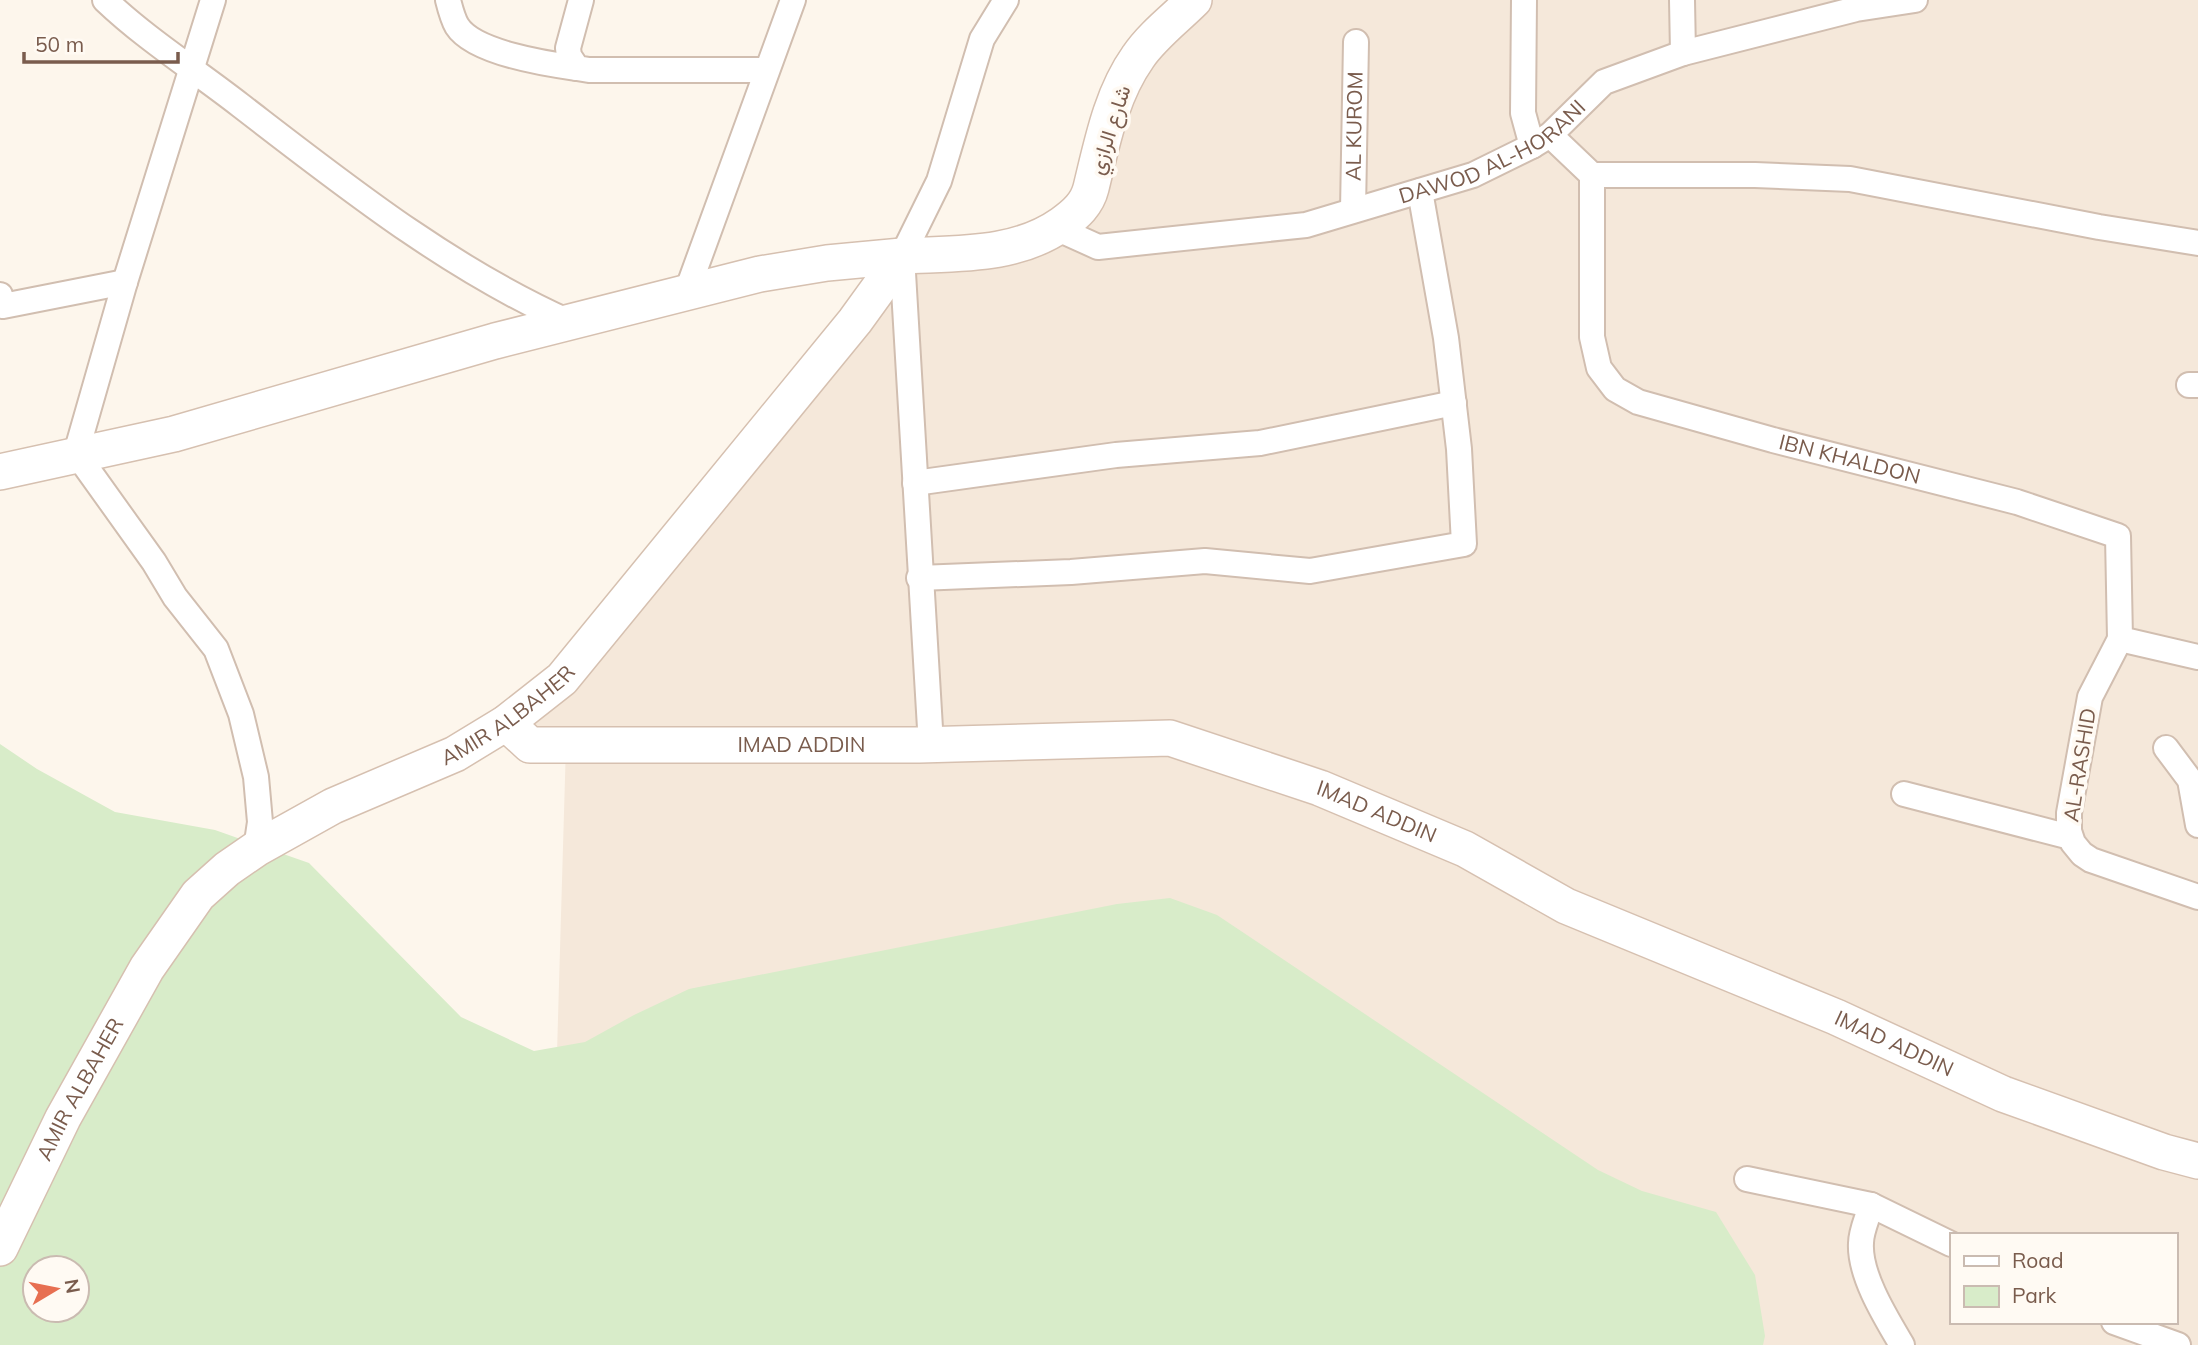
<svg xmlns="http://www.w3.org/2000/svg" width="2198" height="1345" font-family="Mulish,Vazirmatn,sans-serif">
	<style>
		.residential { fill: #f5e8da; fill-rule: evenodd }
		.green { fill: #d8ecc9; fill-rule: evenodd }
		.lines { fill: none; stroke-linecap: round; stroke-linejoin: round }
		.street-casing { stroke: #d1beb0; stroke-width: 28 }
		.secondary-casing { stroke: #d6c0b0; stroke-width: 38 }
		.street { stroke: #fff; stroke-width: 24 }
		.secondary { stroke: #fff; stroke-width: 35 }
		.labels { text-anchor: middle; stroke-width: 7; stroke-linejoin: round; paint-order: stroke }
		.street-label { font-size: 21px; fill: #7a5c4d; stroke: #fffaf3 }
	</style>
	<rect width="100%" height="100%" fill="#fdf6ec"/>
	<path class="residential" d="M1196,0H2198V1345H579L553,1190L566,744L587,743L516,720L910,257L1049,236L1106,123ZM1951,1235H2175V1322H1951Z"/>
	<path class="green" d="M0,744L37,769L115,812L215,830L309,863L461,1017L534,1051L585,1042L634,1015L689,989L1117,904L1170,898L1217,915L1598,1170L1642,1191L1716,1212L1755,1275L1765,1336L1763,1345H0ZM35,1268H77V1310H35Z"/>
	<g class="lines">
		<defs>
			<g id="street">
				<path d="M105,0C146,39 195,70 240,105C344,185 448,268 569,322"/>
				<path d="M213,0L125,282L76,453L154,562L175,597L216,649L241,714L256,777L260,822L256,849"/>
				<path d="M448,0C450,8 453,19 457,26C474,53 547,64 577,68"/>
				<path d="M581,0L568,48L569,56L577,68L589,70H766"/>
				<path d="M1524,0L1523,113L1532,146"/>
				<path d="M1682,0L1683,53"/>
				<path d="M1550,135L1592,175H1755L1850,179L2099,227L2198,243"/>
				<path id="s1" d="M1592,175V337L1599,368L1615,389L1638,402L1773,440L2017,502L2118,536L2120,639L2198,657"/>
				<path id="s2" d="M1353,210L1356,42"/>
				<path id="s3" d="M1056,228L1098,247L1306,225L1473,175L1532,146L1550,135L1604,82L1683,53L1856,9L1915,0"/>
				<path d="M687,291L793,0"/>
				<path d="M0,295L3,306L125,282"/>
				<path d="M2189,385H2198"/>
				<path d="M915,483L1116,455L1260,443L1454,403"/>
				<path d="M919,578L1071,572L1205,561L1310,571L1464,544L1459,449L1446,338L1420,191"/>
				<path d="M2120,639L2090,697L2069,813V831L2073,843L2082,854L2091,860L2198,897"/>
				<path d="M931,745L902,256L939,181L982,39L1006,0"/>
				<path d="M2166,748L2190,780L2198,825"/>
				<path d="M1904,794L2070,837"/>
				<path d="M1747,1179L1871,1205L1951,1244"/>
				<path d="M1871,1205C1868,1217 1861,1231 1861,1243C1859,1275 1886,1318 1902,1345"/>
				<path d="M2114,1322L2178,1345"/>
			</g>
			<g id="secondary">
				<path d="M0,472L174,434L495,341L760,274L827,263L902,256"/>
				<path id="s4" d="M506,723L530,745H919L1170,738L1320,788L1465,849L1566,906L1836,1017L2003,1094L2164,1152L2198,1161"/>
				<path id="s5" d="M0,1248L63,1118L147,968L198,895L227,869L256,849L333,806L455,754L506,723L562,679L855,321L902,256C957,253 1015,257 1062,224C1076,214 1087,204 1091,188C1102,143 1111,95 1138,57C1152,36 1176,18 1194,0"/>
			</g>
		</defs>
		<use href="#street" class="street-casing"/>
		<use href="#secondary" class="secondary-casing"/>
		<use href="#street" class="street"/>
		<use href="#secondary" class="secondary"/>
	</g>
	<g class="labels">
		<g class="street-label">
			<text dy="7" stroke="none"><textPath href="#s2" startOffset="84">AL KUROM</textPath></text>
			<text transform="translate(1110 130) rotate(-72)" y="7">شارع الرازي</text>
			<text dy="7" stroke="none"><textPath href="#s3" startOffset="457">DAWOD AL-HORANI</textPath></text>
			<text dy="7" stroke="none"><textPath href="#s1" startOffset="466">IBN KHALDON</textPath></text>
			<text dy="7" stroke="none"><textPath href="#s5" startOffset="766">AMIR ALBAHER</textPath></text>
			<text dy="7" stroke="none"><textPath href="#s4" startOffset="304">IMAD ADDIN</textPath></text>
			<text transform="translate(2080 765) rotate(-81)" y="7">AL-RASHID</text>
			<text dy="7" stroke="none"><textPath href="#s4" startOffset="892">IMAD ADDIN</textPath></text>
			<text dy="7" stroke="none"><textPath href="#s4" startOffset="1460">IMAD ADDIN</textPath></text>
			<text dy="7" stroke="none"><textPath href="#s5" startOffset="178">AMIR ALBAHER</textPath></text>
		</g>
	</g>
	<rect x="1950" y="1233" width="228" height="91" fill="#fffaf3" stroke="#cabbb1" stroke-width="2"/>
	<rect x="1964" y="1256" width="35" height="10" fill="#ffffff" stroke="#cabbb1" stroke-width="2"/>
	<text x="2012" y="1268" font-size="21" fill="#7a5c4d">Road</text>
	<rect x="1964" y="1286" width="35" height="21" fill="#d8ecc9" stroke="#cabbb1" stroke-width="2"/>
	<text x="2012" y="1303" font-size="21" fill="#7a5c4d">Park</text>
	<g transform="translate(56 1289) rotate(80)"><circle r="33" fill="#fffaf3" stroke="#cabbb1" stroke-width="2"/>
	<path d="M0-5L12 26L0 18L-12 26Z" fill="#e76f51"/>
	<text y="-10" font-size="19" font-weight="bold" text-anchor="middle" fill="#7a5c4d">N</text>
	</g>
	<path d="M24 52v10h154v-10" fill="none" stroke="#7a5c4d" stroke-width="3.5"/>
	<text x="35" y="52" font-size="21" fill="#7a5c4d" stroke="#fffaf3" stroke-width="5" paint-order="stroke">50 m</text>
</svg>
